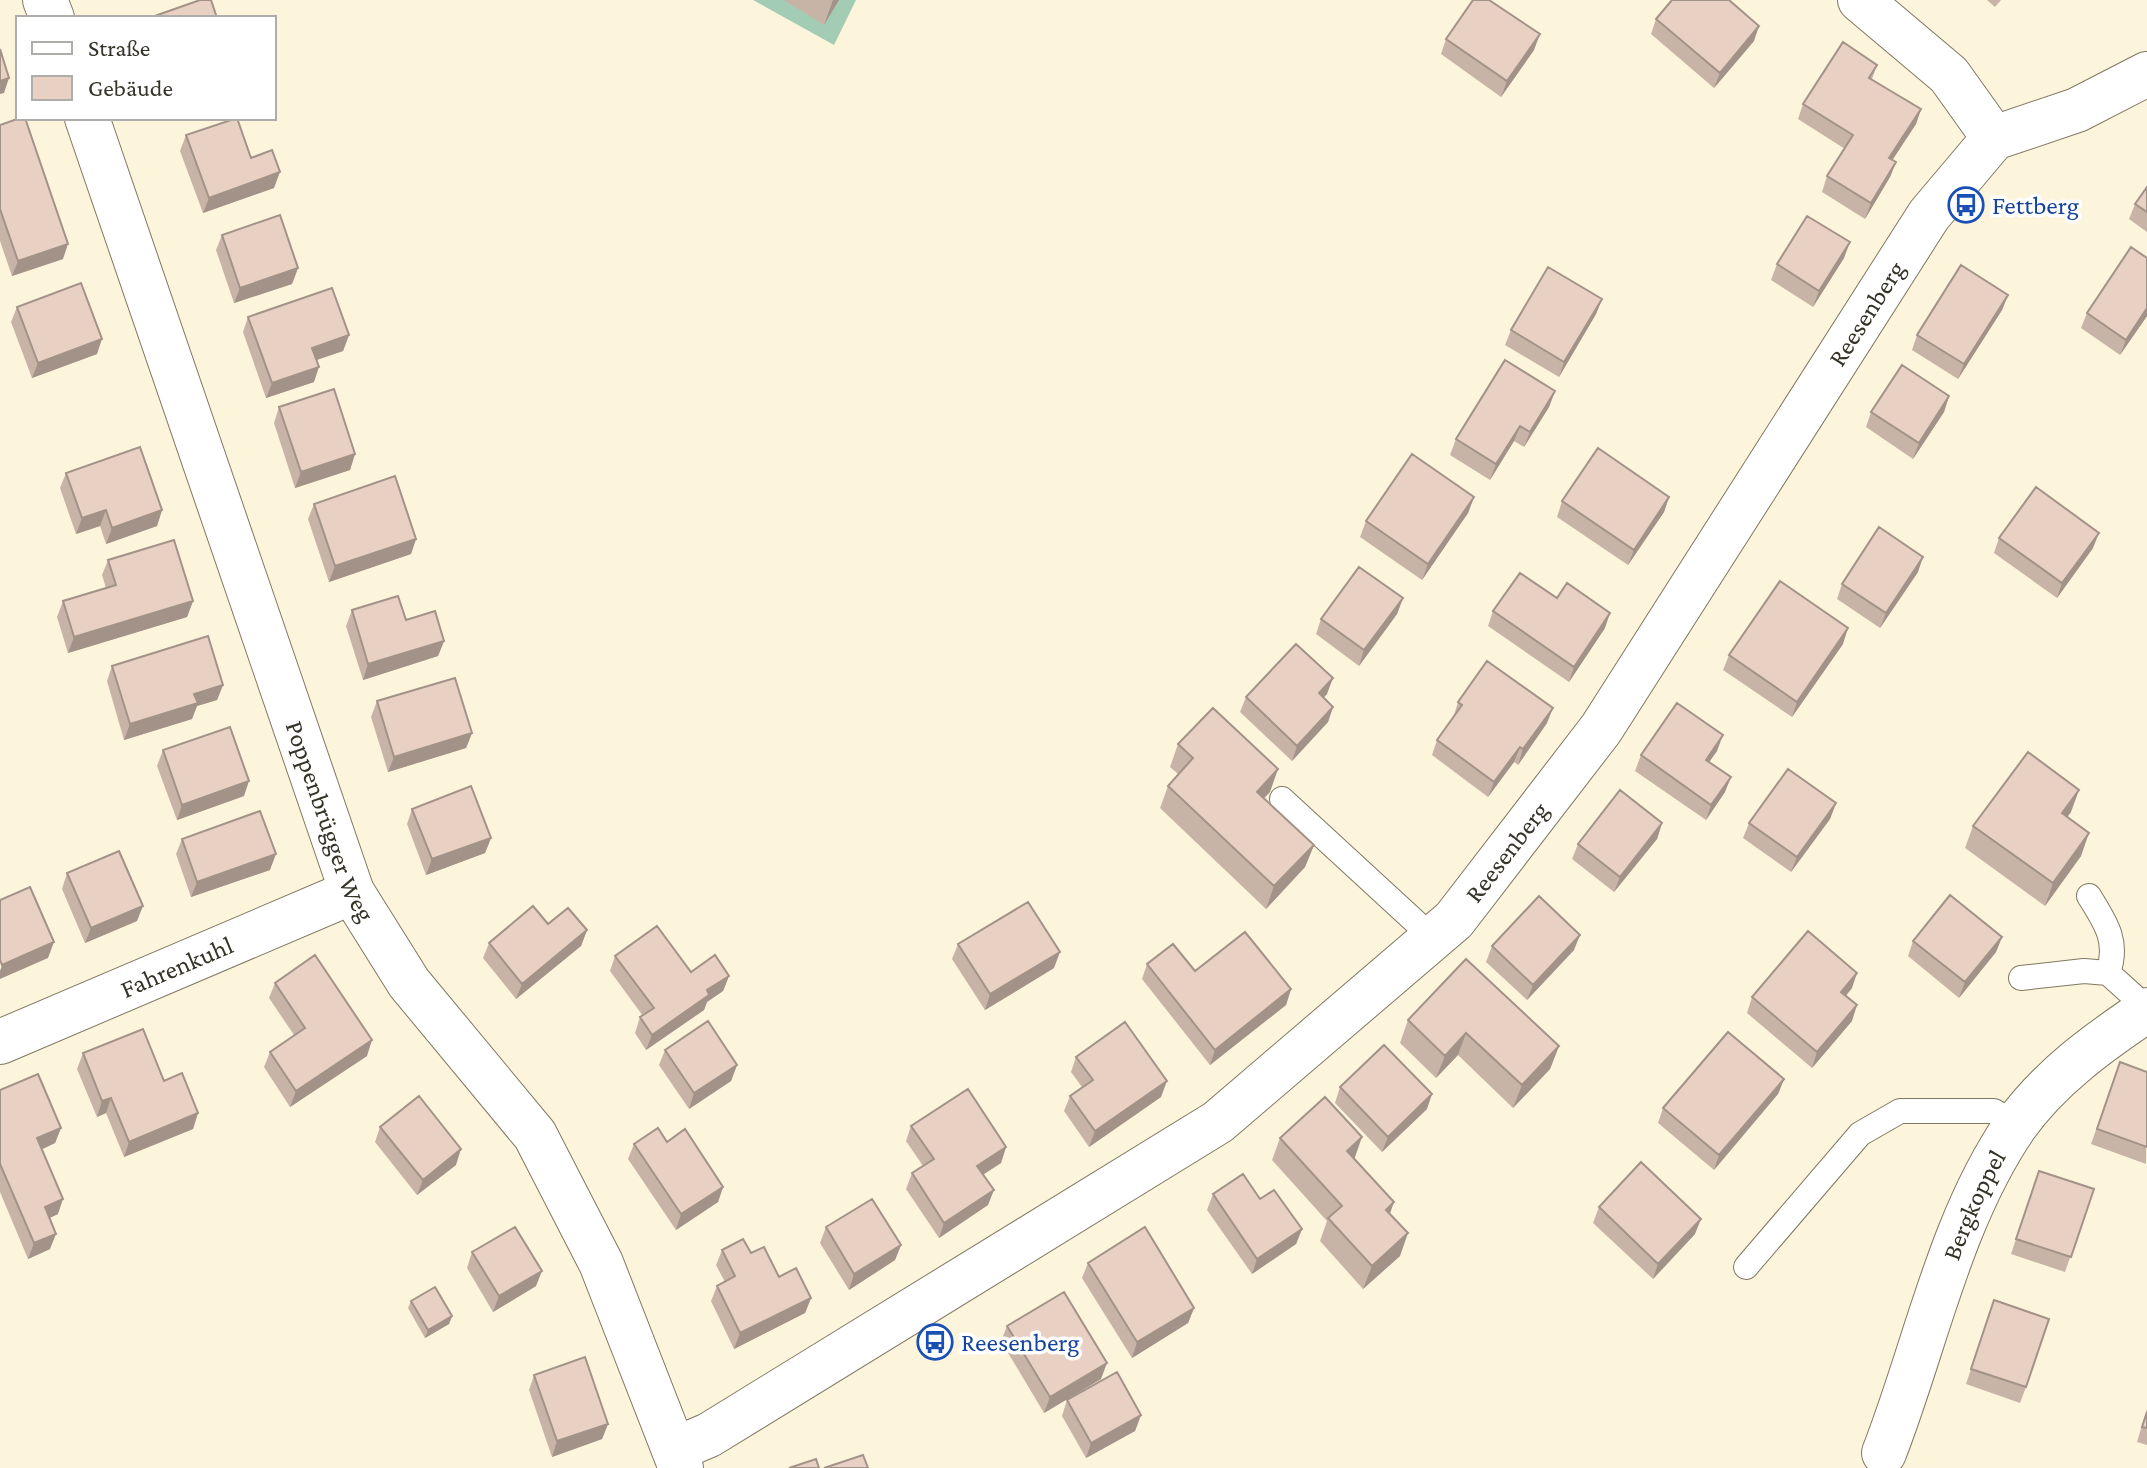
<svg xmlns="http://www.w3.org/2000/svg" width="2147" height="1468" font-family="'Crimson Pro',serif">
	<style>
		.green { fill: #a2ccb3 }
		.lines { fill: none; stroke-linecap: round; stroke-linejoin: round }
		.lane-casing { stroke: #807863; stroke-width: 26 }
		.street-casing { stroke: #807863; stroke-width: 46 }
		.lane { stroke: #fff; stroke-width: 24 }
		.street { stroke: #fff; stroke-width: 44 }
		.wall { fill: #c8b4a7 }
		.shaded-wall { fill: #a29288 }
		.building { fill: #e8d1c2; stroke: #a29288; stroke-width: 2 }
		.labels { text-anchor: middle; stroke-width: 7; stroke-linejoin: round; paint-order: stroke }
		.transit-label { font-size: 26px; fill: #164399; stroke: #fff; text-anchor: start }
		.street-label { font-size: 26px; fill: #353228; stroke: #fff }
	</style>
	<rect width="100%" height="100%" fill="#fdf4dc"/>
	<path class="green" d="M753,0H856L834,45Z"/>
	<g class="lines">
		<defs>
			<path id="lane" d="M1282,799L1433,938
				M2089,896C2106,923 2119,942 2108,973
				M2021,978L2084,971L2108,973L2147,1008
				M1746,1267L1860,1134L1900,1111H1994L2016,1124"/>
			<g id="street">
				<path d="M45,0L52,18"/>
				<path d="M1860,0L1949,75L1994,138"/>
				<path id="s1" d="M87,118L352,892L409,983L535,1135L601,1263L681,1468"/>
				<path id="s2" d="M0,1042L352,892"/>
				<path id="s3" d="M676,1449L709,1435L1218,1122L1454,920L1601,729L1929,215L1994,138L2077,110L2147,74"/>
				<path id="s4" d="M1884,1453C1926,1345 1949,1223 2015,1126C2049,1078 2099,1042 2147,1010"/>
			</g>
		</defs>
		<use href="#lane" class="lane-casing"/>
		<use href="#street" class="street-casing"/>
		<use href="#lane" class="lane"/>
		<use href="#street" class="street"/>
	</g>
	<path class="wall" d="M784,0H839L824,25Z
		M1987,0H2001L1995,7Z
		M1656,19L1754,41L1714,88L1651,34Z
		M1446,39L1534,50L1501,97L1441,54Z
		M1877,65L1872,79L1921,109L1916,124L1892,160L1896,162L1890,177L1865,219L1822,192L1827,176L1845,149L1798,119L1803,104Z
		M0,125L63,259L12,276L0,241Z
		M186,135L274,188L203,213L180,151Z
		M2147,187V232L2129,219L2135,204Z
		M222,235L298,268L292,284L234,303L216,250Z
		M1844,258L1813,307L1771,280L1777,264Z
		M2147,258V316L2120,355L2081,328L2087,313Z
		M2008,295L2002,310L1958,379L1912,350L1917,335Z
		M1602,299L1596,314L1559,377L1505,345L1511,330Z
		M17,307L97,354L32,378L11,322Z
		M248,317L349,335L343,351L317,360L314,382L266,398L243,332Z
		M1555,391L1549,407L1524,447L1514,441L1490,480L1450,455L1456,439Z
		M1949,396L1944,412L1913,459L1866,427L1871,412Z
		M279,407L355,454L350,470L295,488L274,423Z
		M66,473L162,510L157,526L106,544L100,526L76,534L60,488Z
		M1474,497L1468,513L1422,580L1360,537L1366,521Z
		M1669,497L1664,512L1628,565L1557,517L1562,501Z
		M314,504L416,539L411,554L329,582L308,519Z
		M1999,538L2093,548L2057,598L1994,553Z
		M108,560L193,601L187,617L68,653L57,617L63,601L106,588L102,575Z
		M1918,572L1880,628L1837,599L1842,584Z
		M1403,598L1397,614L1359,666L1316,634L1321,619Z
		M352,610L406,620L444,641L438,656L363,680L346,626Z
		M1493,611L1605,628L1569,682L1488,626Z
		M1843,644L1792,717L1723,670L1729,655Z
		M112,666L223,685L217,700L197,706L192,719L124,740L107,681Z
		M1327,694L1323,698L1333,707L1328,722L1292,761L1240,712L1246,697Z
		M377,701L472,733L466,748L388,772L371,717Z
		M1458,702L1547,723L1518,765L1514,762L1488,797L1432,755L1437,740L1453,718Z
		M1178,744L1270,792L1264,798L1314,845L1305,867L1266,909L1160,808L1168,786L1178,774L1170,767Z
		M163,750L244,796L177,820L157,766Z
		M1717,751L1709,762L1725,792L1706,820L1635,771L1641,755Z
		M1836,803L1830,819L1791,872L1743,838L1749,823Z
		M412,809L491,838L485,853L426,875L407,824Z
		M2071,812L2067,817L2081,856L2045,906L1965,848L1973,826Z
		M1662,823L1657,839L1614,892L1572,859L1578,844Z
		M182,839L270,870L191,897L176,854Z
		M67,873L137,921L85,943L62,889Z
		M587,930L581,946L516,999L483,958L489,943Z
		M2002,937L1996,952L1959,998L1908,956L1913,941Z
		M958,944L1054,968L985,1010L952,959Z
		M1492,946L1574,950L1527,1000L1486,962Z
		M615,956L691,972L729,976L723,991L707,1002L704,1010L646,1050L635,1033L640,1017L643,1016L610,971Z
		M1147,964L1195,971L1291,989L1286,1005L1210,1065L1142,979Z
		M275,983L367,1056L290,1107L264,1067L270,1052L294,1035L269,998Z
		M1852,988L1846,996L1852,1021L1812,1068L1747,1013L1752,997Z
		M1408,1020L1559,1046L1550,1069L1513,1108L1458,1055L1436,1078L1400,1043Z
		M665,1050L737,1065L731,1081L689,1109L659,1065Z
		M83,1053L164,1081L198,1113L193,1129L124,1157L106,1113L97,1117L77,1069Z
		M1076,1057L1161,1097L1089,1147L1064,1111L1070,1096L1082,1087L1071,1072Z
		M2120,1062L2147,1072L2146,1164L2091,1144Z
		M1784,1079L1778,1094L1714,1170L1658,1123L1663,1108Z
		M1340,1087L1427,1109L1382,1152L1335,1103Z
		M0,1090L61,1128L55,1143L42,1149L58,1214L49,1218L50,1249L28,1259L0,1192Z
		M911,1126L1006,1147L1001,1163L983,1174L988,1205L939,1238L906,1189L912,1173L923,1166L906,1141Z
		M380,1127L456,1165L417,1195L375,1142Z
		M1280,1138L1354,1158L1390,1214L1400,1256L1363,1289L1320,1241L1327,1221L1272,1160Z
		M667,1142L723,1187L718,1202L676,1230L628,1159L634,1144Z
		M2039,1171L2094,1189L2065,1272L2011,1254Z
		M1213,1194L1260,1199L1302,1229L1296,1244L1252,1274L1207,1210Z
		M1599,1207L1695,1234L1653,1279L1593,1223Z
		M826,1227L901,1245L895,1260L849,1290L820,1243Z
		M722,1250L751,1253L779,1277L811,1298L805,1313L734,1349L711,1301L717,1286L725,1282L716,1265Z
		M472,1252L536,1286L493,1312L467,1268Z
		M1088,1263L1194,1308L1188,1323L1132,1358L1082,1278Z
		M1994,1300L2026,1387L2020,1403L1966,1384Z
		M411,1301L452,1316L449,1324L425,1338L408,1308Z
		M1007,1326L1101,1379L1044,1413L1001,1341Z
		M534,1375L608,1424L602,1439L552,1457L529,1390Z
		M1067,1400L1141,1415L1135,1431L1086,1458L1062,1416Z
		M2147,1409V1445L2137,1442Z"/>
	<path class="shaded-wall" d="M833,0H839L824,25Z
		M1759,26L1754,41L1714,88L1720,73Z
		M1540,34L1534,50L1501,97L1507,81Z
		M9,78L4,93L0,94V81Z
		M1921,109L1916,124L1884,173L1889,158Z
		M1896,162L1890,177L1865,219L1871,203Z
		M280,172L274,188L203,213L209,198Z
		M1850,242L1844,258L1813,307L1819,291Z
		M68,244L63,259L12,276L18,261Z
		M298,268L292,284L234,303L240,288Z
		M2008,295L2002,310L1958,379L1964,364Z
		M1602,299L1596,314L1559,377L1564,362Z
		M2147,308V316L2120,355L2126,340Z
		M349,335L343,351L307,363L312,348Z
		M102,339L97,354L32,378L38,363Z
		M319,367L314,382L266,398L272,383Z
		M1555,391L1549,407L1524,447L1530,432Z
		M1949,396L1944,412L1913,459L1919,443Z
		M1520,426L1514,441L1490,480L1496,464Z
		M355,454L350,470L295,488L301,472Z
		M1474,497L1468,513L1422,580L1428,564Z
		M1669,497L1664,512L1628,565L1634,550Z
		M106,510L100,526L76,534L82,518Z
		M162,510L157,526L106,544L112,528Z
		M2099,533L2093,548L2057,598L2062,583Z
		M416,539L411,554L329,582L335,566Z
		M1923,557L1918,572L1880,628L1886,613Z
		M1403,598L1397,614L1359,666L1364,650Z
		M193,601L187,617L68,653L74,637Z
		M1610,613L1605,628L1569,682L1574,667Z
		M1848,628L1843,644L1792,717L1797,702Z
		M444,641L438,656L363,680L368,664Z
		M1333,678L1327,694L1313,709L1319,693Z
		M223,685L217,700L197,706L192,719L124,740L130,724L194,694Z
		M1333,707L1328,722L1292,761L1297,746Z
		M1553,708L1547,723L1518,765L1523,749Z
		M472,733L466,748L388,772L394,757Z
		M1723,735L1717,751L1700,775L1706,760Z
		M1520,747L1514,762L1488,797L1494,782Z
		M1278,769L1270,792L1248,814L1257,792Z
		M1731,777L1725,792L1706,820L1711,805Z
		M249,781L244,796L177,820L182,805Z
		M2079,790L2071,812L2053,836L2062,813Z
		M1836,803L1830,819L1791,872L1797,857Z
		M1662,823L1657,839L1614,892L1620,877Z
		M2089,833L2081,856L2045,906L2053,883Z
		M491,838L485,853L426,875L432,859Z
		M1314,845L1305,867L1266,909L1274,886Z
		M276,854L270,870L191,897L197,882Z
		M143,906L137,921L85,943L91,928Z
		M587,930L581,946L516,999L522,984Z
		M1580,935L1574,950L1527,1000L1533,985Z
		M2002,937L1996,952L1959,998L1965,982Z
		M54,942L48,958L0,979V971L2,965Z
		M1060,952L1054,968L985,1010L990,994Z
		M1857,973L1852,988L1836,1007L1841,992Z
		M729,976L723,991L707,1002L704,1010L646,1050L652,1035L707,990Z
		M1291,989L1286,1005L1210,1065L1215,1050Z
		M1857,1005L1852,1021L1812,1068L1817,1052Z
		M1466,1033L1458,1055L1436,1078L1445,1056Z
		M372,1040L367,1056L290,1107L296,1091Z
		M1559,1046L1550,1069L1513,1108L1522,1085Z
		M737,1065L731,1081L689,1109L694,1093Z
		M1784,1079L1778,1094L1714,1170L1719,1155Z
		M1167,1081L1161,1097L1089,1147L1095,1131Z
		M1432,1094L1427,1109L1382,1152L1388,1137Z
		M111,1098L106,1113L97,1117L102,1101Z
		M198,1113L193,1129L124,1157L129,1142Z
		M61,1128L55,1143L32,1154L37,1138Z
		M1362,1137L1354,1160L1347,1151Z
		M1006,1147L1001,1163L972,1182L977,1166Z
		M461,1149L456,1165L417,1195L423,1180Z
		M723,1187L718,1202L676,1230L681,1214Z
		M994,1190L988,1205L939,1238L944,1223Z
		M63,1199L58,1214L39,1223L45,1207Z
		M1394,1202L1386,1225V1210Z
		M1701,1219L1695,1234L1653,1279L1658,1264Z
		M1302,1229L1296,1244L1252,1274L1257,1259Z
		M1408,1233L1400,1256L1363,1289L1372,1266Z
		M56,1234L50,1249L28,1259L34,1243Z
		M901,1245L895,1260L849,1290L854,1274Z
		M542,1271L536,1286L493,1312L499,1296Z
		M811,1298L805,1313L734,1349L740,1333Z
		M1194,1308L1188,1323L1132,1358L1137,1342Z
		M452,1316L449,1324L425,1338L428,1330Z
		M1107,1363L1101,1379L1044,1413L1050,1397Z
		M1141,1415L1135,1431L1086,1458L1091,1443Z
		M608,1424L602,1439L552,1457L557,1441Z"/>
	<path class="building" d="M200,0H211L217,18H149Z
		M1473,0H1489L1540,34L1507,81L1446,39Z
		M1672,0H1729L1759,26L1720,73L1656,19Z
		M1843,42L1877,65L1869,78L1921,109L1889,158L1896,162L1871,203L1827,176L1853,135L1803,104Z
		M0,49L9,78L0,81Z
		M20,118H25L68,244L18,261L0,209V125Z
		M237,118L251,158L272,150L280,172L209,198L186,135Z
		M2147,187V212L2135,204Z
		M280,215L298,268L240,288L222,235Z
		M1807,216L1850,242L1819,291L1777,264Z
		M2131,247L2147,258V308L2126,340L2087,313Z
		M1961,265L2008,295L1964,364L1917,335Z
		M1548,267L1602,299L1564,362L1511,330Z
		M81,283L102,339L38,363L17,307Z
		M332,288L349,335L312,348L319,367L272,383L248,317Z
		M1505,360L1555,391L1530,432L1520,426L1496,464L1456,439Z
		M1902,365L1949,396L1919,443L1871,412Z
		M334,389L355,454L301,472L279,407Z
		M140,447L162,510L112,528L106,510L82,518L66,473Z
		M1598,448L1669,497L1634,550L1562,501Z
		M1412,454L1474,497L1428,564L1366,521Z
		M395,476L416,539L335,566L314,504Z
		M2036,487L2099,533L2062,583L1999,538Z
		M1879,527L1923,557L1886,613L1842,584Z
		M174,540L193,601L74,637L63,601L116,585L108,560Z
		M1359,567L1403,598L1364,650L1321,619Z
		M1520,573L1557,598L1567,583L1610,613L1574,667L1493,611Z
		M1780,581L1848,628L1797,702L1729,655Z
		M398,596L406,620L435,611L444,641L368,664L352,610Z
		M208,636L223,685L194,694L198,703L130,724L112,666Z
		M1296,644L1333,678L1319,693L1333,707L1297,746L1246,697Z
		M1487,661L1553,708L1523,749L1520,747L1494,782L1437,740L1462,705L1458,702Z
		M455,678L472,733L394,757L377,701Z
		M1677,703L1723,735L1706,760L1731,777L1711,805L1641,755Z
		M1213,708L1278,769L1257,792L1314,845L1274,886L1168,786L1193,758L1178,744Z
		M230,727L249,781L182,805L163,750Z
		M2028,752L2079,790L2062,813L2089,833L2053,883L1973,826Z
		M1788,769L1836,803L1797,857L1749,823Z
		M471,786L491,838L432,859L412,809Z
		M1620,790L1662,823L1620,877L1578,844Z
		M260,811L276,854L197,882L182,839Z
		M119,851L143,906L91,928L67,873Z
		M30,887L54,942L2,965L0,960V900Z
		M1950,895L2002,937L1965,982L1913,941Z
		M1539,896L1580,935L1533,985L1492,946Z
		M1028,902L1060,952L990,994L958,944Z
		M533,906L548,924L568,908L587,930L522,984L489,943Z
		M657,926L691,972L715,955L729,976L707,990L709,995L652,1035L640,1017L654,1008L615,956Z
		M1808,931L1857,973L1841,992L1857,1005L1817,1052L1752,997Z
		M1245,932L1291,989L1215,1050L1147,964L1173,944L1195,971Z
		M315,955L372,1040L296,1091L270,1052L305,1028L275,983Z
		M1466,959L1559,1046L1522,1085L1466,1033L1445,1056L1408,1020Z
		M708,1021L737,1065L694,1093L665,1050Z
		M1125,1022L1167,1081L1095,1131L1070,1096L1093,1080L1076,1057Z
		M143,1029L164,1081L182,1073L198,1113L129,1142L111,1098L102,1101L83,1053Z
		M1728,1032L1784,1079L1719,1155L1663,1108Z
		M1384,1045L1432,1094L1388,1137L1340,1087Z
		M2120,1062L2147,1072V1147L2097,1129Z
		M38,1074L61,1128L37,1138L63,1199L45,1207L56,1234L34,1243L0,1164V1090Z
		M968,1089L1006,1147L977,1166L994,1190L944,1223L912,1173L934,1159L911,1126Z
		M419,1096L461,1149L423,1180L380,1127Z
		M1325,1097L1362,1137L1347,1151L1394,1202L1386,1210L1408,1233L1372,1266L1328,1218L1342,1206L1280,1138Z
		M658,1128L667,1142L685,1129L723,1187L681,1214L634,1144Z
		M1641,1162L1701,1219L1658,1264L1599,1207Z
		M2039,1171L2094,1189L2071,1257L2016,1239Z
		M1243,1174L1260,1199L1274,1190L1302,1229L1257,1259L1213,1194Z
		M872,1199L901,1245L854,1274L826,1227Z
		M515,1227L542,1271L499,1296L472,1252Z
		M1145,1227L1194,1308L1137,1342L1088,1263Z
		M743,1239L751,1253L764,1247L779,1277L796,1268L811,1298L740,1333L717,1286L735,1276L722,1250Z
		M435,1287L452,1316L428,1330L411,1301Z
		M1064,1292L1107,1363L1050,1397L1007,1326Z
		M1994,1300L2049,1319L2026,1387L1971,1369Z
		M585,1357L608,1424L557,1441L534,1375Z
		M1117,1372L1141,1415L1091,1443L1067,1400Z
		M2147,1412V1428L2142,1427Z
		M863,1455L868,1468H824Z
		M816,1459L819,1468H789Z"/>
	<defs>
		<symbol id="bus-ring" viewBox="-11 -11 22 22"><circle r="9.5" fill="#fff" stroke="#1a4fb4" stroke-width="1.5"/><path d="M-5-6H5V4H4V6H2V4H-2V6H-4V4H-5ZM-3.5-4V0h7V-4ZM-3.5 1.2v1.5H-2V1.2ZM2 1.2v1.5H3.5V1.2Z" fill="#1a4fb4"/></symbol>
	</defs>
	<g fill-rule="evenodd">
		<use href="#bus-ring" x="1946" y="185" width="40" height="40"/>
		<use href="#bus-ring" x="915" y="1322" width="40" height="40"/>
	</g>
	<g class="labels">
		<g class="transit-label">
			<text x="1992" y="214">Fettberg</text>
			<text x="961" y="1351">Reesenberg</text>
		</g>
		<g class="street-label">
			<text dy="9" stroke="none"><textPath href="#s3" startOffset="1678">Reesenberg</textPath></text>
			<text dy="9" stroke="none"><textPath href="#s1" startOffset="744">Poppenbrügger Weg</textPath></text>
			<text dy="9" stroke="none"><textPath href="#s3" startOffset="1030">Reesenberg</textPath></text>
			<text dy="9" stroke="none"><textPath href="#s2" startOffset="192">Fahrenkuhl</textPath></text>
			<text dy="9" stroke="none"><textPath href="#s4" startOffset="264">Bergkoppel</textPath></text>
		</g>
	</g>
	<rect x="16" y="16" width="260" height="104" fill="#ffffff" stroke="#aeada9" stroke-width="2"/>
	<rect x="32" y="42" width="40" height="12" fill="#ffffff" stroke="#aeada9" stroke-width="2"/>
	<text x="88" y="56" font-size="24" fill="#353228">Straße</text>
	<rect x="32" y="76" width="40" height="24" fill="#e8d1c2" stroke="#aeada9" stroke-width="2"/>
	<text x="88" y="96" font-size="24" fill="#353228">Gebäude</text>
</svg>
